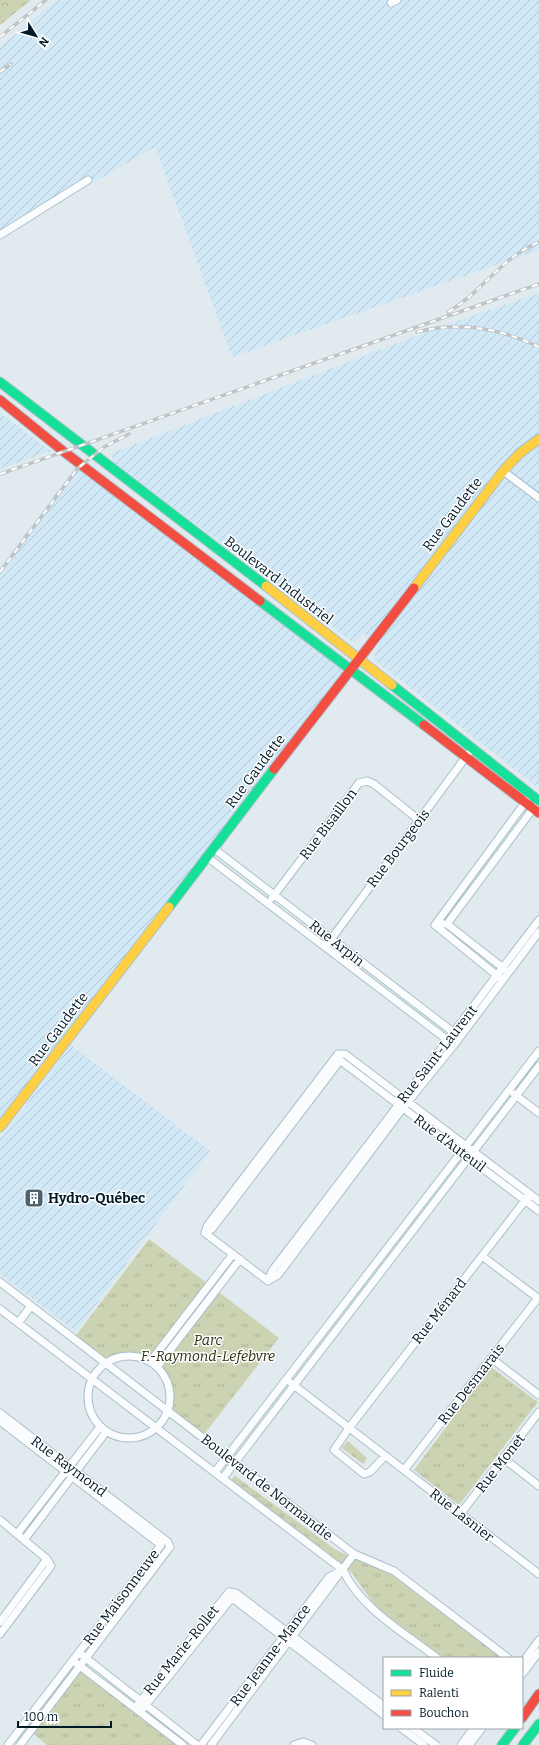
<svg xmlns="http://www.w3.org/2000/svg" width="539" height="1745" font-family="Bitter,serif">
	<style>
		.industrial { fill: url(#industrial-furrows) }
		.forest { fill: url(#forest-crowns) }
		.park { fill: url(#park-tufts) }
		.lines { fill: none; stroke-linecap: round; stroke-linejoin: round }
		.street-casing { stroke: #abc0cb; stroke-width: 9 }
		.fast-casing { stroke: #abc0cb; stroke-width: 11 }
		.slow-casing { stroke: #abc0cb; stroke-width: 11 }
		.jam-casing { stroke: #abc0cb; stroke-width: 11 }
		.street { stroke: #fafcfd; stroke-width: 7 }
		.fast { stroke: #16e098; stroke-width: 9 }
		.slow { stroke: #ffcf43; stroke-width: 9 }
		.jam { stroke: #f24e42; stroke-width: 9 }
		.rail-casing { stroke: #c0c4c6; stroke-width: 3.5 }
		.rail { stroke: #fff; stroke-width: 2; stroke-dasharray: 6; stroke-linecap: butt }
		.labels { text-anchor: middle; stroke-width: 3; stroke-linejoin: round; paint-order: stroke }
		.street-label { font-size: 14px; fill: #001926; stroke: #fff }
		.poi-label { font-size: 14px; font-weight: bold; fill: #001926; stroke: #fff; text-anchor: start }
		.park-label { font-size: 14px; font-style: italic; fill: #2b2e0e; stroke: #fff }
	</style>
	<defs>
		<pattern id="industrial-furrows" width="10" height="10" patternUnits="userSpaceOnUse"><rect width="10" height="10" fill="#d1e8f6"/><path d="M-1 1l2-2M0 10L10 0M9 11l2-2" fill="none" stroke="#b2c6d3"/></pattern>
		<pattern id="forest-crowns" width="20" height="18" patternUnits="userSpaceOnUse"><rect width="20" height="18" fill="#cbd3b2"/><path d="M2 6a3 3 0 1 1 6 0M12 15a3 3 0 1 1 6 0" fill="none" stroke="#adb599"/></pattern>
		<pattern id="park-tufts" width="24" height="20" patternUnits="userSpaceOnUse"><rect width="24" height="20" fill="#cbd3b2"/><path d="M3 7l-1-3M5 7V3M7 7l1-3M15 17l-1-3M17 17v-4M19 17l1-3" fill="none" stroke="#adb599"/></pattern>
	</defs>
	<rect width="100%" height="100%" fill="#e1eaef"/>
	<path class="industrial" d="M57,0H539V250L232,357L155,147L0,236V47Z
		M539,293V788L373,659L379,646L363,633L354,643L113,462L112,453L434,329Z
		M0,413L51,451L0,469Z
		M80,461L350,671L0,1120V568Z
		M71,1045L210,1151L76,1332L0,1274V1139Z"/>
	<path class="forest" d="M0,0H31L0,25Z"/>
	<path class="park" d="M149,1239L279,1338L202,1437L168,1412L172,1392L167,1378L156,1363L138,1357H123L107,1363L74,1338Z
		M491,1367L538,1402L459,1505L414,1470Z
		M348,1441L367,1458L363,1464L342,1448Z
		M235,1476L336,1550L393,1575L502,1658H443L375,1606L352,1573L326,1551L229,1482Z
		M80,1666L183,1745H47L30,1731Z"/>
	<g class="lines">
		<defs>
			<path id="street" d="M391,3L397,0
				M0,235L88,180
				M503,471L539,498
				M213,848L457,1035
				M207,857L450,1042
				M272,898L359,783L367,781L374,784L419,820
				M443,924H447L507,971
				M447,924L535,806
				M435,925L527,800
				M435,925L500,978
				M329,942L468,754
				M341,1061L539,1211
				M514,1094L539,1113
				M205,1233L212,1229L339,1062L341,1061
				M482,1256L539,1299
				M268,1281L205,1233L207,1226L338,1054H345L539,1201
				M268,1281L272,1271L539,920
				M268,1281L278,1275L403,1108L454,1045L539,932
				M0,1282L354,1554L394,1571L508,1658
				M0,1309L343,1570C360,1608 405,1633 437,1658
				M18,1323L31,1306
				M88 1397a41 41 0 1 1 82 0a41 41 0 1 1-82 0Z
				M491,1358L539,1395
				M150,1362L233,1254
				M157,1367L240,1259
				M291,1383L539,1574
				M0,1413L168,1542L170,1547
				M0,1421L161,1545
				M385,1456L370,1472L364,1474L334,1450L349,1428L530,1194
				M503,1458L539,1486
				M404,1470L538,1298
				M215,1472L539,1051
				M223,1478L539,1066
				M461,1513L539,1412
				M0,1520L47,1559L51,1566L0,1634
				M17,1534L100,1427
				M24,1540L106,1432
				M229,1592L236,1593L384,1706
				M230,1600H235L384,1715
				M0,1622L47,1559
				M82,1655L197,1745
				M76,1663L183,1745
				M522,1663L539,1640
				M522,1674L539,1652
				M135,1708L229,1592
				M140,1712L230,1600V1596
				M401,1728L424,1745
				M413,1728L436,1745
				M8,1745L161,1545
				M20,1745L170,1547
				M201,1745L329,1577L341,1571
				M211,1745L354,1554
				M294,1745L303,1742L312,1745
				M461,1745L474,1728
				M469,1745L482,1728"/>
			<path id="fast" d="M0,382L266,586
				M260,601L424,725
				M392,685L539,801
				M169,907L274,769
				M502,1745L515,1728
				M523,1745L539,1724"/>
			<path id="slow" d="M266,586L392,685
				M414,588L503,471L520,453L539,439
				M0,1127L169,907"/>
			<path id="jam" d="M0,400L63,451L260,601
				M424,725L539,813
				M274,769L414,588
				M522,1718L539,1694"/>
		</defs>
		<use href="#street" class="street-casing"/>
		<use href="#fast" class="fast-casing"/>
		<use href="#slow" class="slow-casing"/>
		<use href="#jam" class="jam-casing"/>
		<use href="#street" class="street"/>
		<use href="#fast" class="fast"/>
		<use href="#slow" class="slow"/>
		<use href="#jam" class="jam"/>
		<defs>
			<path id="rail" d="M0,37L46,0
				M0,72L11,64
				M448,312C483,292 500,258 539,242
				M417,332C460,321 499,328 539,347
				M0,474L539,284
				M0,572L78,468L104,447L129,434"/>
		</defs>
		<use href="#rail" class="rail-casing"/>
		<use href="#rail" class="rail"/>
	</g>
	<defs>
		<symbol id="building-square" viewBox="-11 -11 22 22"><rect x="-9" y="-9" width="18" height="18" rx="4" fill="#4f626c" stroke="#fff"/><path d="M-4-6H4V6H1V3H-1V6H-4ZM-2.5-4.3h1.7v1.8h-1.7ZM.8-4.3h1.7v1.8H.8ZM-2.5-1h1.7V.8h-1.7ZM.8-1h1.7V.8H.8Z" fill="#fff"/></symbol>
	</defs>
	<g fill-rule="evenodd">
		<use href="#building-square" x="23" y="1187" width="22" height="22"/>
	</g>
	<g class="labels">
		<g class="street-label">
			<text transform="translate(452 514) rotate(-53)" y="5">Rue Gaudette</text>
			<text transform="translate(279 580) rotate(38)" y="5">Boulevard Industriel</text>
			<text transform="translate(255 771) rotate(-53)" y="5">Rue Gaudette</text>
			<text transform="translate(328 824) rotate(-53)" y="5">Rue Bisaillon</text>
			<text transform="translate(398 848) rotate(-53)" y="5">Rue Bourgeois</text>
			<text transform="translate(337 943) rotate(38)" y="5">Rue Arpin</text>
			<text transform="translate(58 1029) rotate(-53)" y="5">Rue Gaudette</text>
			<text transform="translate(437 1054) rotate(-52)" y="5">Rue Saint-Laurent</text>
			<text transform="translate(450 1143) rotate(37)" y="5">Rue d'Auteuil</text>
			<text transform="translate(439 1311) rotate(-52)" y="5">Rue Ménard</text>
			<text transform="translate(471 1384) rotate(-52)" y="5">Rue Desmarais</text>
			<text transform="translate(500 1463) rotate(-52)" y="5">Rue Monet</text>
			<text transform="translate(69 1466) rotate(37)" y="5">Rue Raymond</text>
			<text transform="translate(267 1487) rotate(38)" y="5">Boulevard de Normandie</text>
			<text transform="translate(462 1515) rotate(38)" y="5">Rue Lasnier</text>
			<text transform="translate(121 1597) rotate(-53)" y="5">Rue Maisonneuve</text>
			<text transform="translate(181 1650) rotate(-51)" y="5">Rue Marie-Rollet</text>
			<text transform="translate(270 1655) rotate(-53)" y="5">Rue Jeanne-Mance</text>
		</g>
		<g class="poi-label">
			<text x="48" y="1203">Hydro-Québec</text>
		</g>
		<g class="park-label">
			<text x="208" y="1345">Parc<tspan x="208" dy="16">F.-Raymond-Lefebvre</tspan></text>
		</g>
	</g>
	<rect x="383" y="1657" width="140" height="72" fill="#ffffff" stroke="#99a3a8"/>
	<rect x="391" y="1670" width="20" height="6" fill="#16e098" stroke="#99a3a8"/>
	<text x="419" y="1677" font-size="12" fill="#001926">Fluide</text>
	<rect x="391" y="1690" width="20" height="6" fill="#ffcf43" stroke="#99a3a8"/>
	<text x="419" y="1697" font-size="12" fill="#001926">Ralenti</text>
	<rect x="391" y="1710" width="20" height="6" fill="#f24e42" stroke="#99a3a8"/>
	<text x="419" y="1717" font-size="12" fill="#001926">Bouchon</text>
	<g transform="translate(36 36) rotate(127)" stroke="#ffffff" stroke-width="3" paint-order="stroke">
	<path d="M0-3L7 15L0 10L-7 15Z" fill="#001926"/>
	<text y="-6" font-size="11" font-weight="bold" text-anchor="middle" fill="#001926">N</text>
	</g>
	<path d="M18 1721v6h93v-6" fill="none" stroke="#001926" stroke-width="2"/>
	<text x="24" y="1721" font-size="12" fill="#001926" stroke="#ffffff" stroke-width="3" paint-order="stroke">100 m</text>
</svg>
